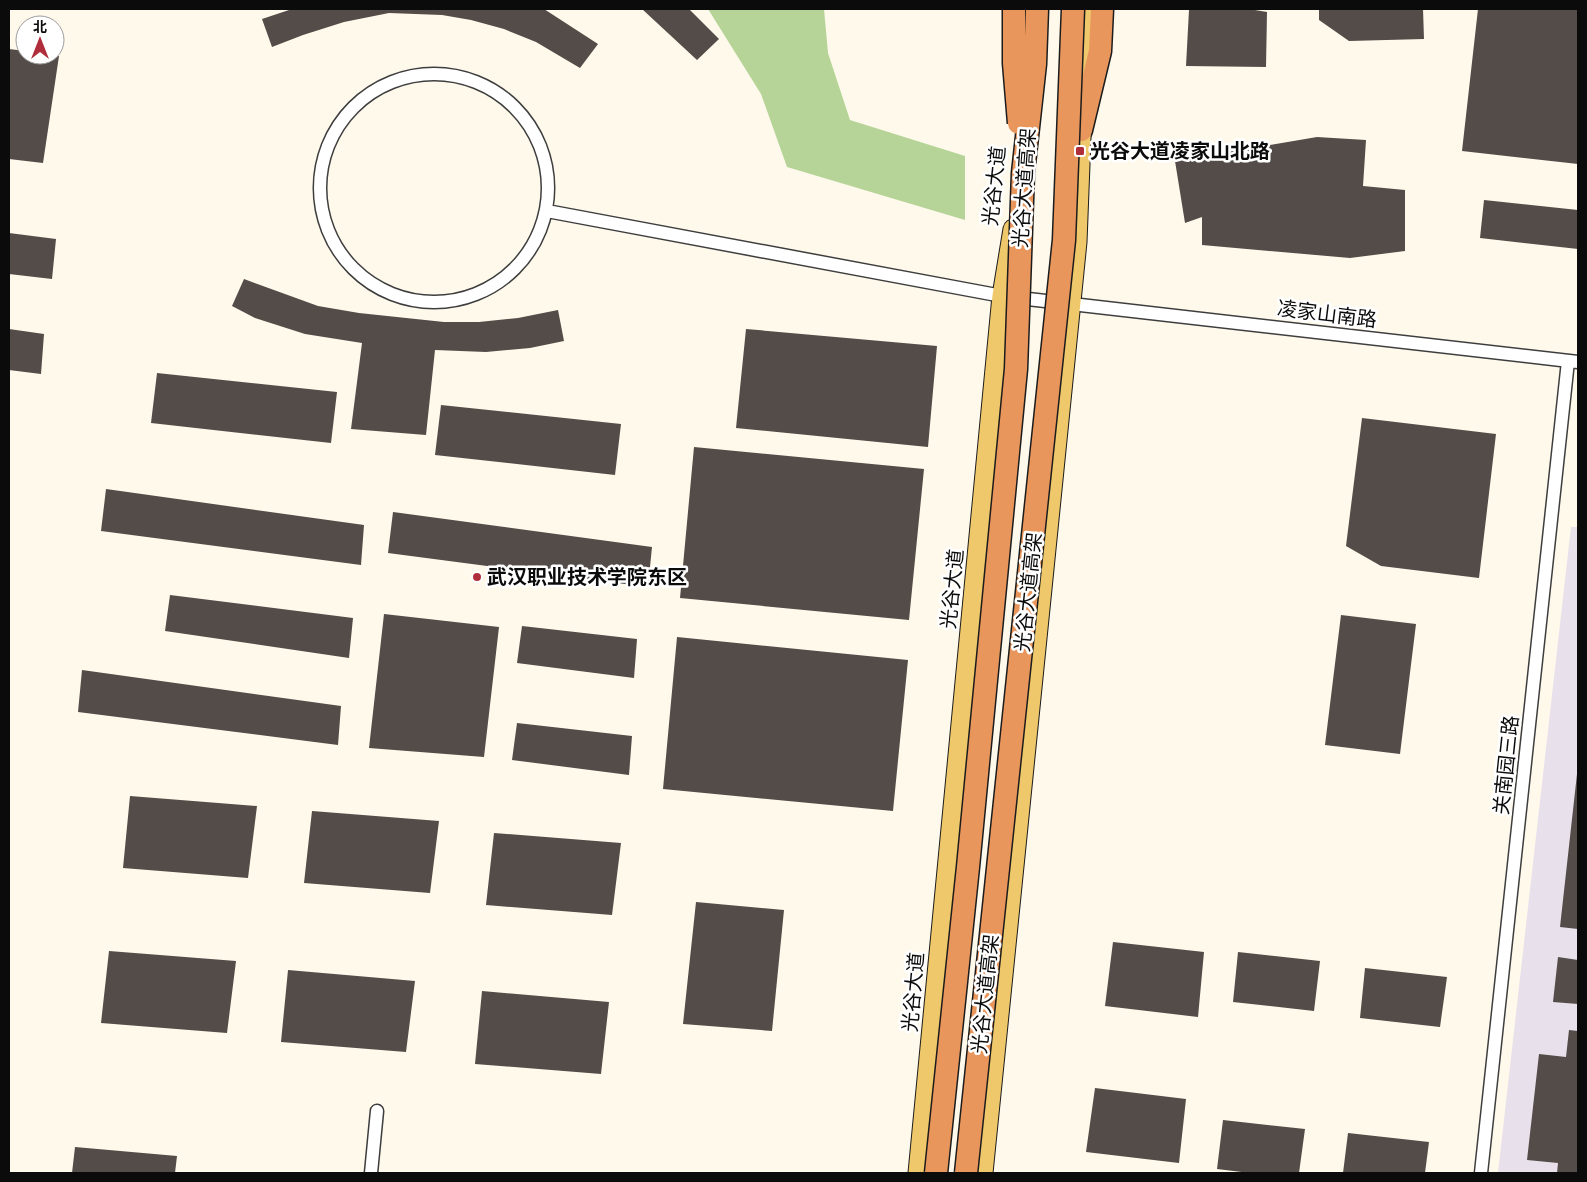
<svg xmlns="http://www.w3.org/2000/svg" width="1587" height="1182" font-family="'Zilla Slab','Noto Sans SC',serif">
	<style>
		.industrial { fill: #e8e0ea }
		.forest { fill: #b6d498 }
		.building { fill: #534c48 }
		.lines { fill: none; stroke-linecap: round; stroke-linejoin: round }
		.street-casing { stroke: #3e3e3e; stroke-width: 15 }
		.primary-casing { stroke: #1c1c1c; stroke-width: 21 }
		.highway-casing { stroke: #1c1c1c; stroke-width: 25 }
		.street { stroke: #fff; stroke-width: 12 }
		.primary { stroke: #eec86a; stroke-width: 19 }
		.highway { stroke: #e9965d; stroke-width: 22 }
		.highway-bridge-casing { stroke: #1c1c1c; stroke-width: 25; stroke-linecap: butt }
		.highway-bridge { stroke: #e9965d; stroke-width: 22 }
		.poi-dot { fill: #b02e3b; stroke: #fff; stroke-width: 2 }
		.labels { text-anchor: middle; stroke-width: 5; stroke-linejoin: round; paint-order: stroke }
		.poi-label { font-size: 20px; font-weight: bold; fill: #0b0b0b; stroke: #fff; text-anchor: start }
		.street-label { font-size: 20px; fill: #0b0b0b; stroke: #fff }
	</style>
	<rect width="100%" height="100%" fill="#fef9eb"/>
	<path class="industrial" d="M1571,527H1578V1173H1498Z"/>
	<path class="forest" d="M708,9H824L828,53L850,120L965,156V220L787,167L761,94Z"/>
	<path class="building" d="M292,9H544L598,44L580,68L536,42L504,29L471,20L442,15L389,13L344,22L303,35L272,47L262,19Z
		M642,9H689L719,39L697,60Z
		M1191,9H1249L1267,12L1266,67L1186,66L1189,10Z
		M1319,9H1423L1424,39L1349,41L1319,20Z
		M1478,9H1578V164L1462,151Z
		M9,49L25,51V55L59,56L43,163L9,159Z
		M1317,137L1366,140L1363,186L1405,190V251L1350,258L1202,245V217L1185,223L1175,161Z
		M1484,200L1578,210V249L1480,238Z
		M9,233L56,239L52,279L9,274Z
		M244,279L318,306L359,313L444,322H479L518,318L558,310L564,341L530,348L486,352L435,350L426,435L351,429L362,343L305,334L255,318L232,306Z
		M9,329L44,334L41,374L9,370Z
		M746,329L937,346L928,447L736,428Z
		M157,373L337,392L331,443L151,423Z
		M441,405L621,424L615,475L435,455Z
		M1362,418L1496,434L1479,578L1381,566L1346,546Z
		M694,447L924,469L909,620L680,598Z
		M106,489L364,525L361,565L101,531Z
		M393,512L652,547L648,587L388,553Z
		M170,595L353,618L349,658L165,631Z
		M384,614L499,627L484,757L369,748Z
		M1341,615L1416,624L1400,754L1325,745Z
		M522,626L637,639L634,678L517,663Z
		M677,637L908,660L893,811L663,789Z
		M82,670L341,706L338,745L78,712Z
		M517,723L632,736L629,775L512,760Z
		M1577,774H1578V929L1560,927Z
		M130,796L257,806L248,878L123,868Z
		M312,811L439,821L430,893L304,883Z
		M494,833L621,843L612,915L486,905Z
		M696,902L784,910L772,1031L683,1024Z
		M1113,942L1204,952L1198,1017L1105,1006Z
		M109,951L236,961L227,1033L101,1023Z
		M1238,952L1320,961L1314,1011L1233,1002Z
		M1558,957L1578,960V1004L1553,1002Z
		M1365,968L1447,977L1440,1027L1360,1018Z
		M288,970L415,981L406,1052L281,1042Z
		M482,991L609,1002L601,1074L475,1064Z
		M1569,1030L1578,1031V1173H1557L1558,1163L1527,1160L1539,1054L1566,1057Z
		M1095,1088L1186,1099L1179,1163L1086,1152Z
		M1223,1120L1305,1129L1299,1173H1250L1217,1169Z
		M1348,1133L1429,1142L1425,1173H1343Z
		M75,1147L177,1156L175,1173H72Z"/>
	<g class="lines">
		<defs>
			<path id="street" d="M320 188a114 114 0 1 1 228 0a114 114 0 1 1-228 0Z
				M547,211L1002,296L1578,362
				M371,1173L377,1111
				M1481,1173L1568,361"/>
			<path id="primary" d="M918,1173L1002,296L1013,229
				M983,1173L1077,242L1086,9"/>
			<path id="highway" d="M1081,130L1100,51L1102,9"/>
		</defs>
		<use href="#street" class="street-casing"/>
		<use href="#primary" class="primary-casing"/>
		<use href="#highway" class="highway-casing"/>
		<use href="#street" class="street"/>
		<use href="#primary" class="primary"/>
		<use href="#highway" class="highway"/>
		<defs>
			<path id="highway-bridge" d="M1014,9V63L1019,123
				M936,1173L968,867L1016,369L1023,173L1035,64L1037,9
				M966,1173L1064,240L1073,9"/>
		</defs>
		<use href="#highway-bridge" class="highway-bridge-casing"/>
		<use href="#highway-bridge" class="highway-bridge"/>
	</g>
	<g class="poi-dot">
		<rect x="1075" y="146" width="10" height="10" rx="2.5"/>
		<circle cx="477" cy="577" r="5"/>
	</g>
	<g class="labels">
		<g class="poi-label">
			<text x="1090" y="158">光谷大道凌家山北路</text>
			<text x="487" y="584">武汉职业技术学院东区</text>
		</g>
		<g class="street-label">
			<text transform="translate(994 186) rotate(-84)" y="7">光谷大道</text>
			<text transform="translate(1024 188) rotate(-86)" y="7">光谷大道高架</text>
			<text transform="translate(1327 314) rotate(7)" y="7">凌家山南路</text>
			<text transform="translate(952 589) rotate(-84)" y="7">光谷大道</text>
			<text transform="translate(1028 592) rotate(-84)" y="7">光谷大道高架</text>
			<text transform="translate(1506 765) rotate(-84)" y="7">关南园三路</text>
			<text transform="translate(913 992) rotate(-85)" y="7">光谷大道</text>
			<text transform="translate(985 994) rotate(-84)" y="7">光谷大道高架</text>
		</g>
	</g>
	<rect width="1587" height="1182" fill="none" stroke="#0b0b0b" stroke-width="20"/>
	<g transform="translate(40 40)"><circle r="24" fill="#ffffff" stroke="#9d9d9d"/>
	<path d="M0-4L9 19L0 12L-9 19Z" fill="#b02e3b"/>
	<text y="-8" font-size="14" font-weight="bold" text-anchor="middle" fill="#0b0b0b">北</text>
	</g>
</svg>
